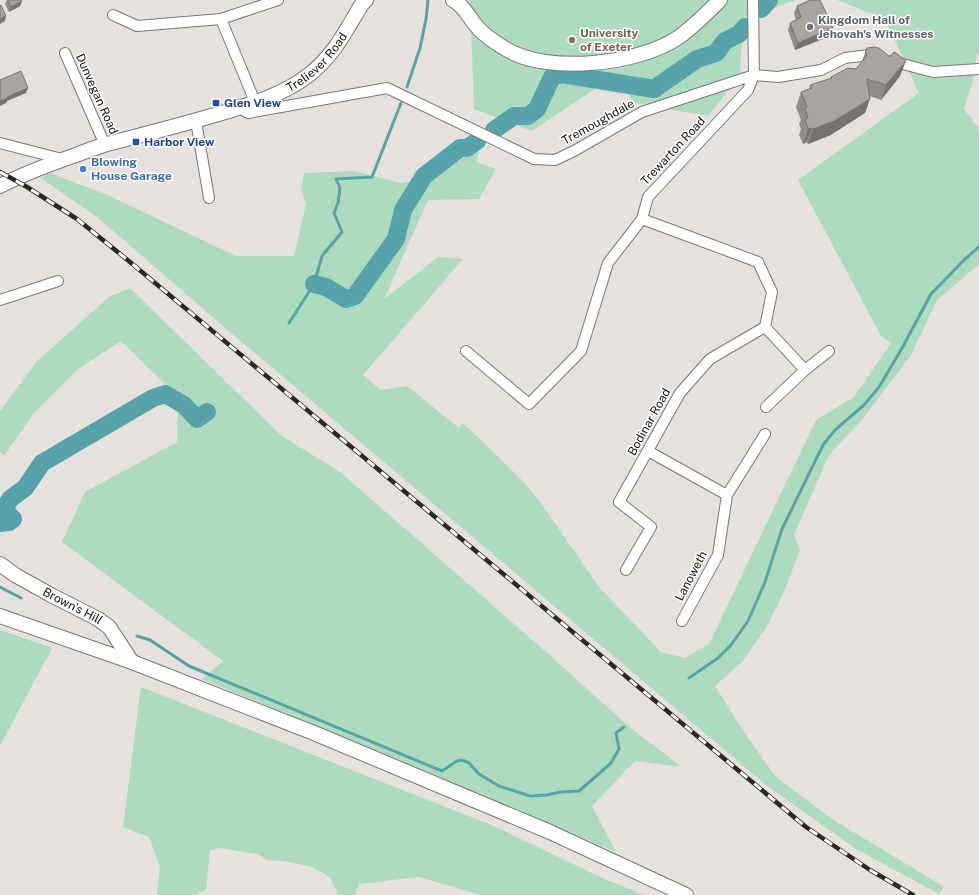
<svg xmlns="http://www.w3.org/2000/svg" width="979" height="895" font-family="'Public Sans',sans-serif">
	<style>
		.green { fill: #acdcbd }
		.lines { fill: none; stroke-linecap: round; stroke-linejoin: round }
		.stream { stroke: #56a4a9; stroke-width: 3 }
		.river { stroke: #56a4a9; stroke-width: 18 }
		.street-casing { stroke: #7b7672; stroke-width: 12 }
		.secondary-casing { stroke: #7b7672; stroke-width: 16 }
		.street { stroke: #fff; stroke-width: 10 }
		.secondary { stroke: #fff; stroke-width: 14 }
		.rail-casing { stroke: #2a2825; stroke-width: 4.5 }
		.rail { stroke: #fff; stroke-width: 3; stroke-dasharray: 9; stroke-linecap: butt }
		.wall { fill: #918d8a }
		.shaded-wall { fill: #767370 }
		.building { fill: #a9a4a0; stroke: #767370 }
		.worship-dot { fill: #6b7280; stroke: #fff; stroke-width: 1.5 }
		.education-dot { fill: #8d6e63; stroke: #fff; stroke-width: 1.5 }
		.transit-dot { fill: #1a4fb4; stroke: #fff; stroke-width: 1.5 }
		.shop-dot { fill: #3f7fe0; stroke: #fff; stroke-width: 1.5 }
		.labels { text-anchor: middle; stroke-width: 3; stroke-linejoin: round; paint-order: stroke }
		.worship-label { font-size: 12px; font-weight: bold; fill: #5b616d; stroke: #fff; text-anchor: start }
		.education-label { font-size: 12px; font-weight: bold; fill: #785e54; stroke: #fff; text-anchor: start }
		.street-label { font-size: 12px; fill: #141210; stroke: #fff }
		.transit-label { font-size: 12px; font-weight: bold; fill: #164399; stroke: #fff; text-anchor: start }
		.shop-label { font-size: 12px; font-weight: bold; fill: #366cbe; stroke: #fff; text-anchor: start }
	</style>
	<rect width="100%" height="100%" fill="#e6e1dd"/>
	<path class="green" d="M470,0H796L743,19L740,76L708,116L634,103L616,75L532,131L474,109Z
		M837,0H979V54H977L972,84L964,109L979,129V264L937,300L910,357L860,422L829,455L794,535L800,550L784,592L766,628L742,662L715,686L746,735L776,777L832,819L944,887L939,894L856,849L766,785L223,326L97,217L41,178L50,173L105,194L236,256H294L306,204L301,190L304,173L354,171L401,183L414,181L471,139L482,142L476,162L496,169L479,199L428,200L384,299L438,257L463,259L363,375L381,390L407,386L459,428L463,423L520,478L541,503L599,587L661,652L685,658L709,644L816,420L854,397L891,343L881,336L798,180L919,93L885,19Z
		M130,288L282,436L340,472L537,644L633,730L682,767L635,761L592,806L616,852L202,679L223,661L62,542L85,492L177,442L178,397L121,341L78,369L34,413L4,456L0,452V411L37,361L109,297Z
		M0,630L52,648L0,746Z
		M141,687L494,826L600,877L644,895H482L477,894L419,877L359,884L355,895H338L330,877L312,867L284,861L267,860L258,854L220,848L210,850L206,890L193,895H157L160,867L149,837L123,827Z"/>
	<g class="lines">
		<path class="stream" d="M407,87L420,48L426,19L428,0
			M289,323L314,284L322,256L342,232L334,213L338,203L340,188L336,179L372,177L401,103
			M0,587L21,598
			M137,636L150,640L189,666L442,771L457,761L462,760L469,763L479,774L499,786L530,796L547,795L560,792L579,791L611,763L619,749L616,733L624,727
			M689,678L718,658L731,645L748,621L765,582L782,529L823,445L835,430L864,405L879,387L901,350L931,294L965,259L979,247"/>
		<path class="river" d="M761,9L769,0
			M494,130L514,116H528L537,109L552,77L562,74L654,89L697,59L716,53L725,41L739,34L745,27
			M314,284L326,287L346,299L355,296L396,239L403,210L424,176L460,148H467L477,141
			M0,523L9,522L13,519L4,509L10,499L25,488L42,463L153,398L165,394L184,405L197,419L207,412"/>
		<defs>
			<path id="street" d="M113,15L137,26L221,19
				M65,53L105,145
				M891,61L933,72L979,69
				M255,102L221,19L278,0
				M239,108L248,113L387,88L534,159L555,160L574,151L642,112L754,75L778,77L821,70L845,58L869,55L876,57
				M196,121L209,198
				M0,143L62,159
				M0,300L58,281
				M765,327L805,370L766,407
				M466,351L529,404L581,351L608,263L642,219L648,197L748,90L754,75L753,0
				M805,370L829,351
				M648,451L727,495L718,555L682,621
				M727,495L765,434
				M626,570L651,527L619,502L680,393L710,359L765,327L772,292L758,262L642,219"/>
			<g id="secondary">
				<path d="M453,0C465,6 470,20 479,29C484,35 499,45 506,49C548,75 640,64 679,37C694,26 707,13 720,0"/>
				<path id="s1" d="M0,186C25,173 50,164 76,155C86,151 97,147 107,144C146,134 184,124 222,113C252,104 285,94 310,74C335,54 346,30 362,4L366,0"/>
				<path id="s2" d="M0,564L15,575L51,595L98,619L109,627L132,662"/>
				<path d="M0,616L132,662L314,733L550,832L686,895"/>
			</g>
		</defs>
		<use href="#street" class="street-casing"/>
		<use href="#secondary" class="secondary-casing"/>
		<use href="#street" class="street"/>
		<use href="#secondary" class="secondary"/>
		<defs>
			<path id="rail" d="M0,172L27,187L77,219L130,262L806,827L870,870L913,895"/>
		</defs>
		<use href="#rail" class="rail-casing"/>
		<use href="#rail" class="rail"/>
	</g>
	<path class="wall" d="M7,0H21L22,1L20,6L9,12L5,4Z
		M797,6L833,28L830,36L795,50L788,30L790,23L796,20L794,13Z
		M867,48L900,76L881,100L870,96L865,113L832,134L831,135L808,144L806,142L803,144L799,135L801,129L799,124L801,120L796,107L801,92L809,89L810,85L830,79L831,77L856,69L862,61Z"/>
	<path class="shaded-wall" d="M22,1L20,6L9,12L11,7Z
		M6,16L5,21L0,24V19Z
		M833,28L830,36L795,50L798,43Z
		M906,61L900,76L881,100L886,85Z
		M28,88L26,93L7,101L6,103L0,106V101L7,97Z
		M870,99L865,113L832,134L831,135L808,144L813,129L836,120Z
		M812,128L806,142L803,144L808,129Z"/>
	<path class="building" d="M8,0H21L22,1L11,7Z
		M810,0H820L833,28L798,43L790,23L801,17L797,6Z
		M1,5L6,16L0,19V6Z
		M874,47L879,48L890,57L894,52L896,53L906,61L886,85L867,79L870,99L836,120H837L813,129L812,128L808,129L805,120L808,118L805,109L807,107L801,92L812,88L810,85L832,78L831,77L848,68L856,69L867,55L865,53L867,48Z
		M21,71L28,88L7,97L8,98L0,101V80Z"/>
	<circle class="worship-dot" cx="810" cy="27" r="4"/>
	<circle class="education-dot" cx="572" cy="40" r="4"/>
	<g class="transit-dot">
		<rect x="212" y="99" width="8" height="8" rx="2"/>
		<rect x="132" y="138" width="8" height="8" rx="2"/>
	</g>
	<circle class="shop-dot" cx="83" cy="169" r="4"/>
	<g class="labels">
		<g class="worship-label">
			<text x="818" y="24">Kingdom Hall of<tspan x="818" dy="14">Jehovah's Witnesses</tspan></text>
		</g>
		<g class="education-label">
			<text x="580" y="37">University<tspan x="580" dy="14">of Exeter</tspan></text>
		</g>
		<g class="street-label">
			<text dy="4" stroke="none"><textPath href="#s1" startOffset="344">Treliever Road</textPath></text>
			<text transform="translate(97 94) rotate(66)" y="4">Dunvegan Road</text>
			<text transform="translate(598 122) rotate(-29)" y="4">Tremoughdale</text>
			<text transform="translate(673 151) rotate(-47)" y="4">Trewarton Road</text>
			<text transform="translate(649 422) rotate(-61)" y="4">Bodinar Road</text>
			<text transform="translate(691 576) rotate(-62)" y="4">Lanoweth</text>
			<text dy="4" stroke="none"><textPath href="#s2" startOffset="84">Brown's Hill</textPath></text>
		</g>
		<g class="transit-label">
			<text x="224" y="107">Glen View</text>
			<text x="144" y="146">Harbor View</text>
		</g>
		<g class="shop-label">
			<text x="91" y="166">Blowing<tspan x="91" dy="14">House Garage</tspan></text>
		</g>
	</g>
</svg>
